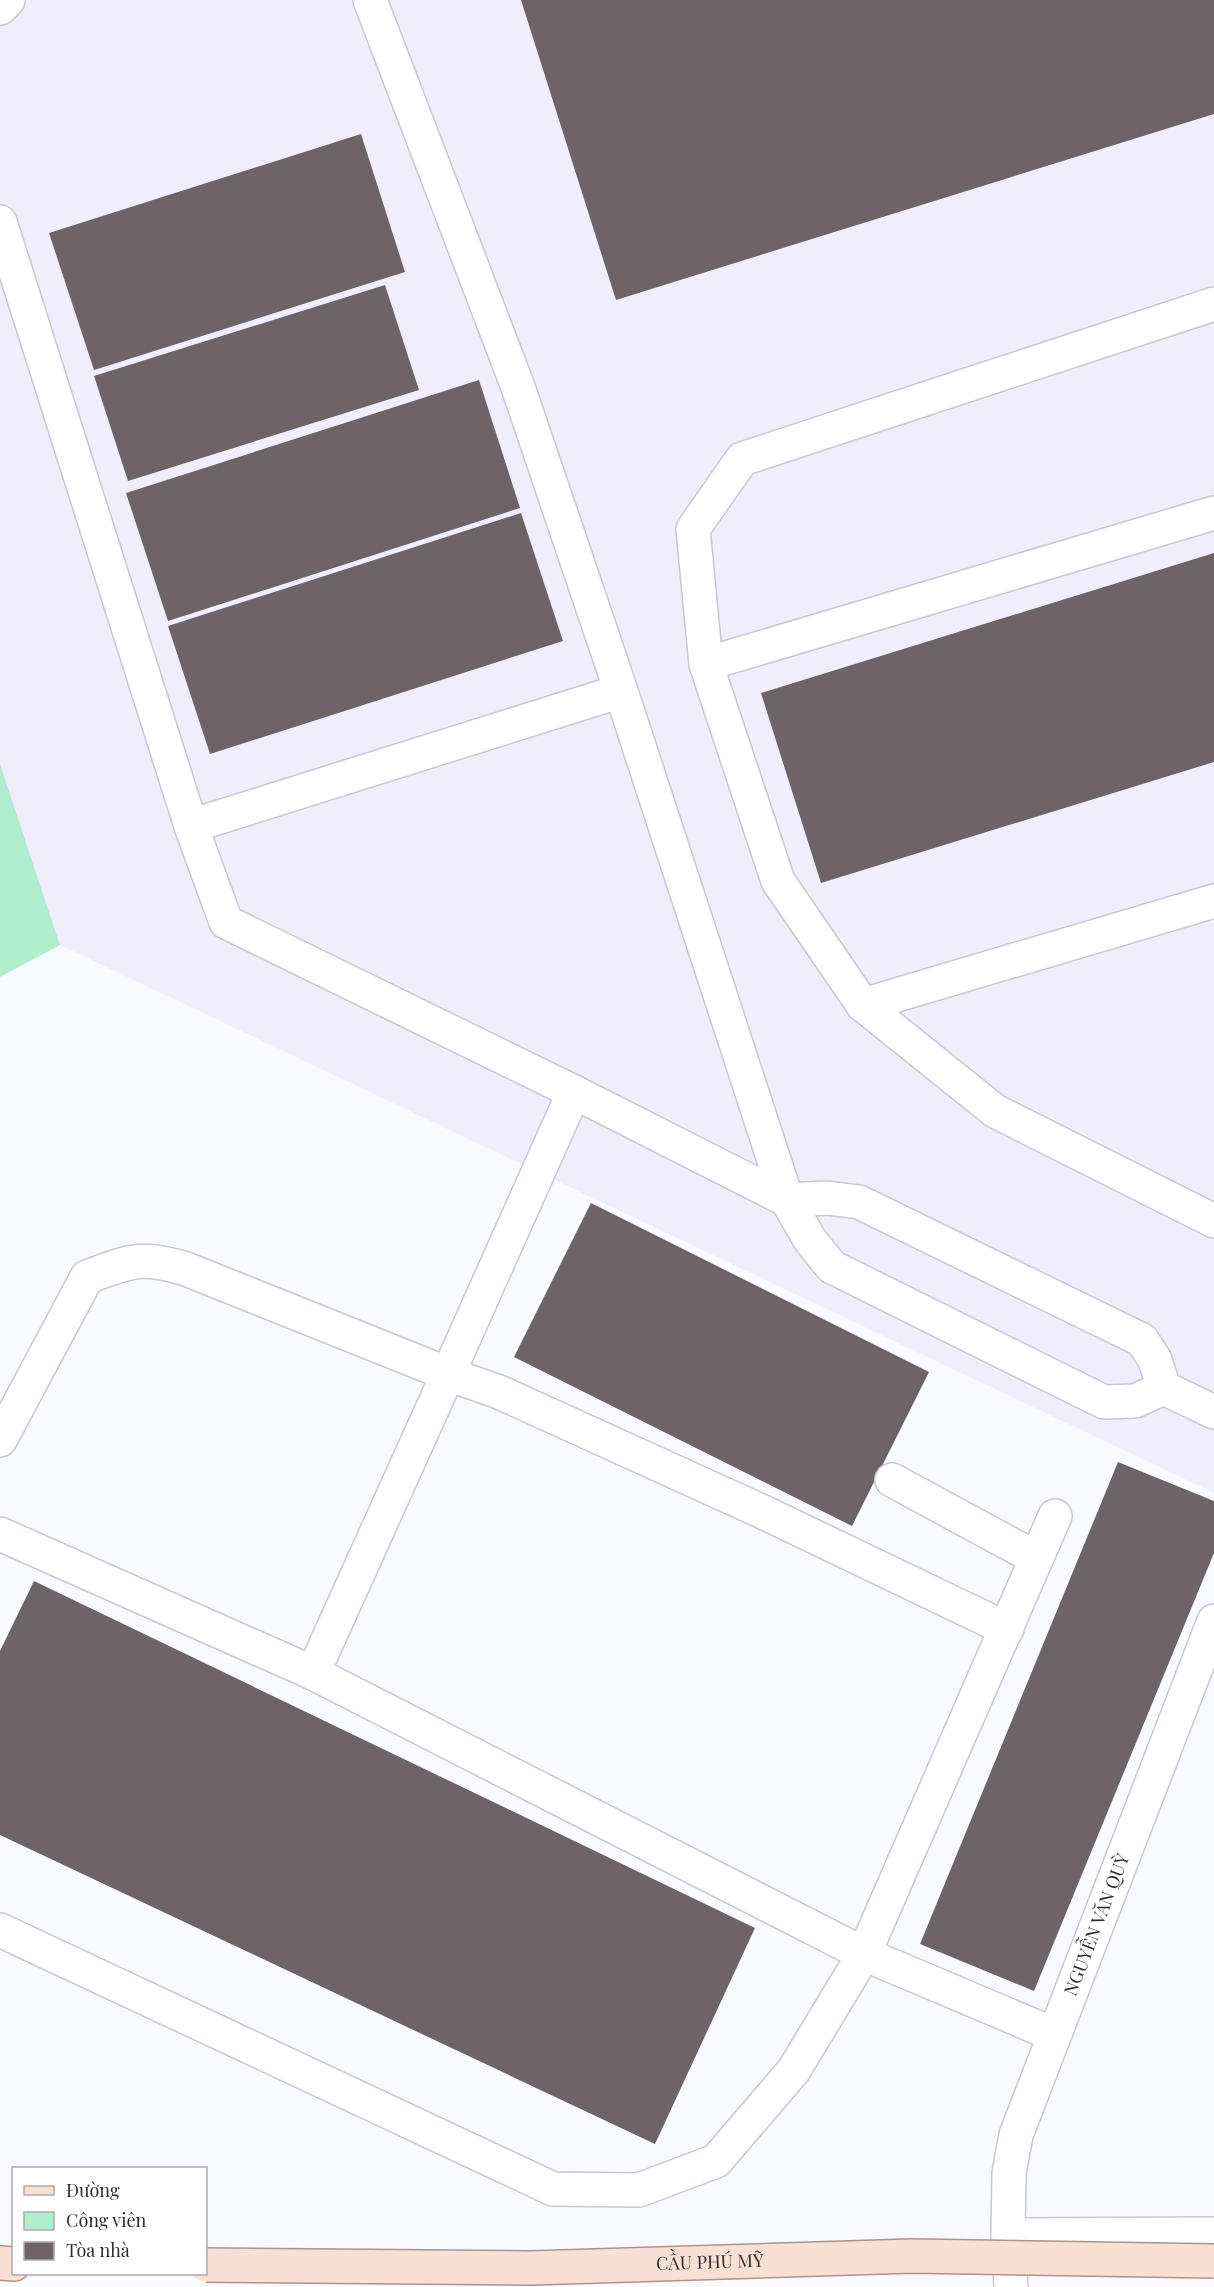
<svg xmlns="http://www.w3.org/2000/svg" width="1214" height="2287" font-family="'Playfair Display',serif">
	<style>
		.industrial { fill: #f0eefc }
		.green { fill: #b0eece }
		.building { fill: #6d6467 }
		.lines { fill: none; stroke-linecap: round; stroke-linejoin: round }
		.minor-casing { stroke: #c7c8d0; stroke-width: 36 }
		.major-casing { stroke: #ae9488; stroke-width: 36 }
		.minor { stroke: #fff; stroke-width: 33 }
		.major { stroke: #f8e0d4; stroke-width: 33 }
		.major-bridge-casing { stroke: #ae9488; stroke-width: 36; stroke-linecap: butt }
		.major-bridge { stroke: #f8e0d4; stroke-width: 33 }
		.labels { text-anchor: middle; stroke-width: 6; stroke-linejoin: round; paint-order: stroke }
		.street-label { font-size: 18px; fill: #2d2d30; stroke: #fff }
	</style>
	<rect width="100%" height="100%" fill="#f9faff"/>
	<path class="industrial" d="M0,0H1214V1493L60,945L0,764Z"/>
	<path class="green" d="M0,764L60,945L0,977Z"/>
	<path class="building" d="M521,0H1214V114L616,300Z
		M361,134L405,272L94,370L49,233Z
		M385,285L419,390L128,481L94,376Z
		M479,380L520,508L168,621L126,493Z
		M521,513L563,641L210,754L168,626Z
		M1214,553V762L821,883L761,693Z
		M591,1203L929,1372L852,1526L514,1357Z
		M1118,1462L1214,1501V1553L1034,1991L920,1944Z
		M34,1581L755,1928L655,2144L0,1835V1651Z"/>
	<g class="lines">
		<defs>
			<g id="minor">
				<path d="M370,0L518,387L621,691L787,1200L810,1240L832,1267L1104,1402L1135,1401L1164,1388"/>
				<path d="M0,8L8,0"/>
				<path d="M0,222L191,826L226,922L574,1092L787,1200L827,1198L859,1202L1142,1340L1155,1360L1164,1388L1214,1412"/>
				<path d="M1214,304L742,459L693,529L706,664L778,881L863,1005L995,1111L1214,1221"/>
				<path d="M706,664L1214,513"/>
				<path d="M191,826L621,691"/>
				<path d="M863,1005L1214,901"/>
				<path d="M0,1440L87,1277C130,1261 141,1255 186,1269L448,1374L574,1092"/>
				<path d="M892,1480L1036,1558"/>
				<path d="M0,1534L313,1673L864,1954L1053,2034"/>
				<path d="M313,1673L448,1374L499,1392L763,1512L1007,1629"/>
				<path d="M0,1930L553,2189L639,2190L716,2161L794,2070L864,1954L1055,1516"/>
				<path id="s1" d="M1008,2235L1009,2173L1016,2135L1214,1621"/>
				<path d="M1011,2287L1008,2235L1214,2234"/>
			</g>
			<path id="major" d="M0,2263L14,2264"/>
		</defs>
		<use href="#minor" class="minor-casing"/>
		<use href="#major" class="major-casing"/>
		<use href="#minor" class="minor"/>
		<use href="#major" class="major"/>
		<defs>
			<g id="major-bridge">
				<path id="s2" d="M206,2265L531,2268L912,2256L1214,2261"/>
			</g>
		</defs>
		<use href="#major-bridge" class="major-bridge-casing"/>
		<use href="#major-bridge" class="major-bridge"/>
	</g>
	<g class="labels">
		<g class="street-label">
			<text dy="6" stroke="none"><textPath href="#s1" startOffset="326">NGUYỄN VĂN QUỲ</textPath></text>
			<text dy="6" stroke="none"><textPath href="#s2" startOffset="504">CẦU PHÚ MỸ</textPath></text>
		</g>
	</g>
	<rect x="12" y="2167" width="195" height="108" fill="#ffffff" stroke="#ababac" stroke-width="1.5"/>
	<rect x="24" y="2186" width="30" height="9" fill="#f8e0d4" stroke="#ababac" stroke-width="1.5"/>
	<text x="66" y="2197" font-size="18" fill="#2d2d30">Đường</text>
	<rect x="24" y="2212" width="30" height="18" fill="#b0eece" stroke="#ababac" stroke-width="1.5"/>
	<text x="66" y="2227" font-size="18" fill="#2d2d30">Công viên</text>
	<rect x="24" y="2242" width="30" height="18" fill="#6d6467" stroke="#ababac" stroke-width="1.5"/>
	<text x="66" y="2257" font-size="18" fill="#2d2d30">Tòa nhà</text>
</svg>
